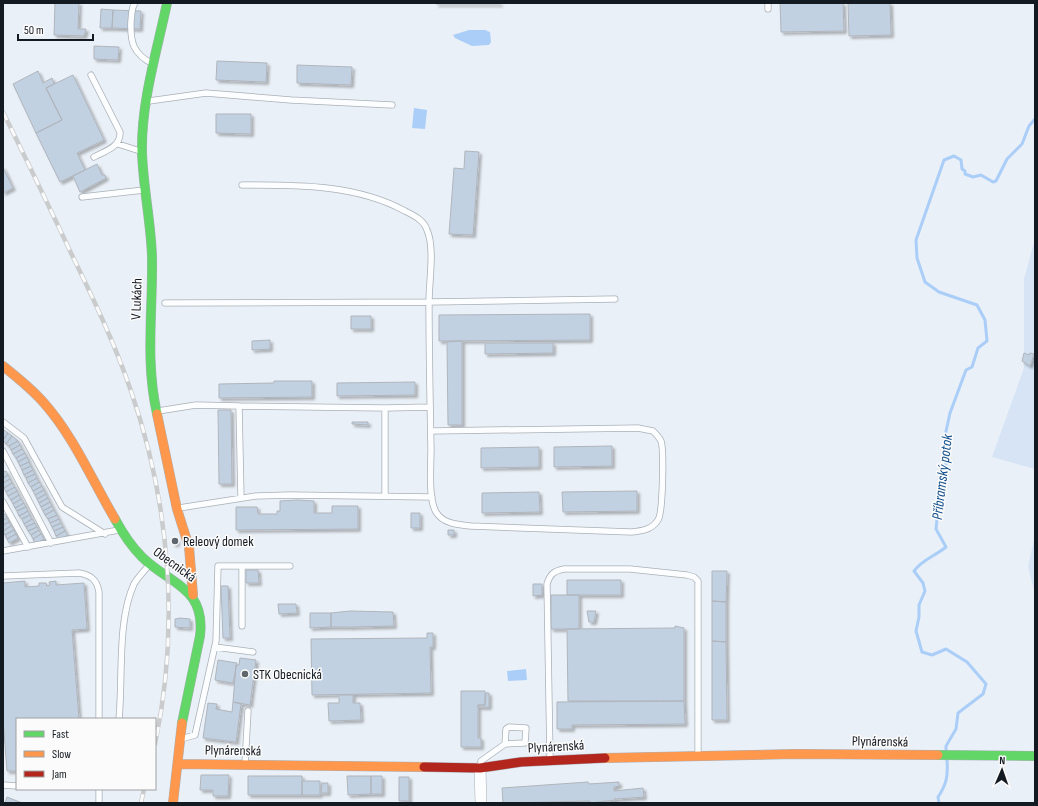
<svg xmlns="http://www.w3.org/2000/svg" width="1038" height="806" font-family="'Sofia Sans Condensed',sans-serif">
	<style>
		.green { fill: #d6e4f5 }
		.water { fill: #aacef8 }
		.lines { fill: none; stroke-linecap: round; stroke-linejoin: round }
		.stream { stroke: #aacef8; stroke-width: 3 }
		.building { fill: #c2d1e2; stroke: #b0b5bc; filter: url(#shadow) }
		.lane-casing { stroke: #aab0b7; stroke-width: 7 }
		.street-casing { stroke: #aab0b7; stroke-width: 12 }
		.fast-casing { stroke: #aab0b7; stroke-width: 10 }
		.slow-casing { stroke: #aab0b7; stroke-width: 10 }
		.jam-casing { stroke: #aab0b7; stroke-width: 10 }
		.lane { stroke: #fcfdfe; stroke-width: 5.5 }
		.street { stroke: #fcfdfe; stroke-width: 11 }
		.fast { stroke: #63d668; stroke-width: 9 }
		.slow { stroke: #ff974d; stroke-width: 9 }
		.jam { stroke: #b3261e; stroke-width: 9 }
		.rail-casing { stroke: #c9cbcd; stroke-width: 4.5 }
		.rail { stroke: #fbfbfb; stroke-width: 3; stroke-dasharray: 9; stroke-linecap: butt }
		.poi-dot { fill: #5f656c; stroke: #fbfbfb; stroke-width: 1.5 }
		.labels { text-anchor: middle; stroke-width: 3; stroke-linejoin: round; paint-order: stroke }
		.street-label { font-size: 14px; fill: #141a21; stroke: #fbfbfb }
		.poi-label { font-size: 14px; fill: #141a21; stroke: #fbfbfb; text-anchor: start }
		.water-label { font-size: 15px; font-style: italic; fill: #0f4e8e; stroke: #fbfbfb }
	</style>
	<defs>
		<filter id="shadow"><feDropShadow dx="2.5" dy="2.5" stdDeviation="1" flood-color="#0004"/></filter>
	</defs>
	<rect width="100%" height="100%" fill="#eaf0f7"/>
	<path class="green" d="M1035,239V469L992,457L1024,368V279Z
		M1035,535V594L1028,567Z"/>
	<path class="water" d="M469,30H485L490,32L491,42L489,45L472,46L455,38L453,35Z
		M414,108L427,110L425,129L412,128Z
		M526,669L527,680L508,681L507,671Z"/>
	<g class="lines">
		<path class="stream" d="M946,750V746L956,729L958,713L983,694L986,684L967,662L946,649L932,655L922,652L916,631L919,617V605L925,591L923,583L914,571C922,560 935,556 946,547L936,529L941,482L947,460L945,436L950,413L966,370L972,367L978,348L987,341L985,320L977,305L939,292L925,282L917,258L916,240L944,160L954,156L961,160L962,169L965,171V174L973,177L981,175L993,182L996,181L1007,159L1022,144L1029,126L1035,119
			M939,803L938,797C947,784 948,775 947,760"/>
	</g>
	<path class="building" d="M55,3H79L78,29H86L84,36L54,35Z
		M436,3H500V4H436Z
		M780,3H843L844,31L781,32Z
		M848,3H890L891,35L849,36Z
		M101,9L113,10L112,28H100Z
		M113,10L141,11L140,29L112,28Z
		M94,46L119,47L118,60L94,59Z
		M217,61L267,63L266,82L216,80Z
		M297,65L352,67L351,85L297,83Z
		M38,71L43,83L52,78L54,84L46,88L62,120L36,133L13,84Z
		M73,75L104,140L77,153L85,170L60,182L36,133L62,120L46,88Z
		M216,114H251V134L216,133Z
		M465,151L479,152L473,235L449,234L454,168L464,169Z
		M97,164L102,175H105L106,178L80,192L73,176Z
		M3,167L13,188L3,193Z
		M590,314V340L439,341V315Z
		M351,316H371V329H351Z
		M270,340V349L252,350V341Z
		M462,341V425H448L447,342Z
		M485,343H553V353L485,354Z
		M1024,353L1029,355L1030,353L1034,354L1030,366L1022,361Z
		M274,381H312V397L219,398V384L274,383Z
		M415,382V395L337,396V383Z
		M218,410H231L232,484H219Z
		M352,422H368V425L352,424Z
		M4,430L8,433L3,440V432Z
		M8,433L12,436L6,444L3,440Z
		M12,436L18,441L9,446L6,444Z
		M18,441L20,445L11,450L9,446Z
		M20,445L22,449L13,454L11,450Z
		M612,446V466L554,467V447Z
		M539,447V467L481,468V448Z
		M22,449L25,453L16,458L13,454Z
		M25,453L27,457L18,462L16,458Z
		M27,457L29,462L20,466L18,462Z
		M29,462L31,466L22,470L20,466Z
		M31,466L33,470L24,475L22,470Z
		M33,470L35,474L26,478L24,475Z
		M6,471L8,475L3,478V472Z
		M35,474L37,478L28,483L26,478Z
		M8,475L10,479L3,483V478Z
		M37,478L39,482L31,487L28,483Z
		M10,479L12,483L4,488L3,483Z
		M39,482L42,486L33,491L31,487Z
		M12,483L15,487L6,492L4,488Z
		M42,486L44,490L35,495L33,491Z
		M15,487L17,491L8,496L6,492Z
		M44,490L46,494L37,499L35,495Z
		M17,491L19,495L11,500L8,496Z
		M637,491V511L563,512L562,492Z
		M539,492L540,512L482,513V493Z
		M46,494L48,498L39,503L37,499Z
		M19,495L21,499L13,504L11,500Z
		M48,498L50,502L41,507L39,503Z
		M21,499L24,503L15,508L13,504Z
		M298,500L314,501V513H332V506H358V529L236,530V507H257L258,514H277V511H280V501Z
		M50,502L52,506L43,511L41,507Z
		M24,503L26,507L17,511L15,508Z
		M52,506L54,510L45,515L43,511Z
		M26,507L28,511L19,516L17,511Z
		M54,510L57,515L48,519L45,515Z
		M28,511L30,515L22,519L19,516Z
		M411,513H420V528H411Z
		M3,514H5L7,518L3,520Z
		M30,515L32,519L24,524L22,519Z
		M57,515L59,519L50,523L48,519Z
		M7,518L9,522L3,525V520Z
		M32,519L35,523L26,527L24,524Z
		M59,519L61,523L52,527L50,523Z
		M9,522L11,526L3,531V525Z
		M35,523L37,527L28,531L26,527Z
		M61,523L63,527L54,531L52,527Z
		M11,526L14,530L5,535L3,531Z
		M37,527L39,530L31,535L28,531Z
		M63,527L65,531L56,536L54,531Z
		M14,530L16,534L7,539L5,535Z
		M39,530L41,534L33,539L31,535Z
		M448,530H454V535H448Z
		M65,531L68,535L59,540L56,536Z
		M16,534L18,538L9,543L7,539Z
		M41,534L44,539L35,544L33,539Z
		M172,539H177V544H173Z
		M246,570H258L259,583H246Z
		M712,571H727L726,602L712,601Z
		M567,580H621V595H567Z
		M25,581V587L39,586V583H46L47,586L50,585L49,582L56,581V585L84,583L87,629L72,630L79,719H17V771H7L3,719V583Z
		M533,584H542V595L533,596Z
		M221,586H228L230,638H223Z
		M551,595H579V629H551Z
		M712,601L726,602V642L712,641Z
		M278,604H296L297,613L279,614Z
		M350,611L393,612L394,626L352,627V628L351,627H331V613Z
		M587,611H596L594,622H589Z
		M310,613H331V627L310,628Z
		M180,618L190,619V628L175,627V619Z
		M675,626L684,628V701H568L567,629L675,628Z
		M427,633H433V647H430L431,693L312,695L311,639L427,638Z
		M712,641L726,642L727,720H712Z
		M240,658L256,660L250,705L233,702L236,665H239Z
		M218,660L237,663L233,683L215,680Z
		M461,691H485V705H478V738H481V747H461Z
		M486,693H489V707H478V705H485Z
		M339,695H353V703H360L361,720L329,721L328,703H339Z
		M684,701L685,724L572,725V729H557V702Z
		M233,702L241,704L236,742L203,738L208,703L217,704L216,709L232,712Z
		M201,775H229L228,796H213V790H200Z
		M248,776H302V795H248Z
		M347,776H371V794L348,795Z
		M371,776H382V794H371Z
		M399,777H409V801H399Z
		M302,781H320V795H302Z
		M588,782L589,784L619,782V786L614,787V791L643,788L644,797L616,799L615,798V800L590,803V801L503,803L502,788Z
		M322,783H328V793H321Z
		M7,797L22,803H5Z"/>
	<g class="lines">
		<defs>
			<path id="lane" d="M135,3C131,8 132,15 131,21C130,42 133,54 153,64
				M768,3V9
				M91,75L120,132C121,147 105,151 94,157
				M149,101L206,93L291,100L392,105
				M118,144L140,151
				M242,185C296,185 356,184 405,211C413,215 424,220 427,230C435,248 429,281 429,302L615,299
				M82,197L144,190
				M165,303L429,302C429,351 430,400 431,449C431,466 428,498 436,512C443,524 459,525 471,526L631,532C641,531 652,530 658,520C663,513 664,449 661,441C659,437 656,434 653,431L638,428L431,431
				M385,408V496
				M158,411L196,405L239,406
				M3,422L24,438L62,507L105,534
				M3,451L51,543
				M241,498L239,406L385,408L430,407
				M3,502L28,547
				M179,508L256,496L290,495L432,497
				M3,551L119,530
				M242,566V626
				M3,576L79,573C91,575 97,580 99,592V719
				M215,647L253,652
				M119,719C123,678 117,621 134,584C138,577 145,570 150,564
				M181,739L195,735L216,641L218,566H290
				M550,758L547,584C550,574 554,571 564,569H630L687,575L694,577L698,581V755
				M245,764L248,711
				M481,765V761L505,744L525,743L526,728L509,727L506,729L505,744
				M3,785L17,786
				M99,789V803"/>
			<path id="street" d="M480,768L481,803"/>
			<path id="fast" d="M157,414C145,360 153,312 152,257C151,222 143,187 142,152C141,102 157,51 167,3
				M115,519C122,532 131,546 142,557C169,584 206,587 200,636L182,723
				M938,755L1035,756"/>
			<path id="slow" d="M3,366C18,378 32,389 44,403C74,437 92,480 115,519
				M157,414L177,509L189,547L193,595
				M605,758L796,754L938,755
				M178,764L424,767
				M173,803L182,723"/>
			<path id="jam" d="M424,767L480,768L521,762L605,758"/>
		</defs>
		<use href="#lane" class="lane-casing"/>
		<use href="#street" class="street-casing"/>
		<use href="#fast" class="fast-casing"/>
		<use href="#slow" class="slow-casing"/>
		<use href="#jam" class="jam-casing"/>
		<use href="#lane" class="lane"/>
		<use href="#street" class="street"/>
		<use href="#fast" class="fast"/>
		<use href="#slow" class="slow"/>
		<use href="#jam" class="jam"/>
		<defs>
			<path id="rail" d="M3,112C26,159 49,206 71,253C93,298 115,344 131,391C170,504 180,627 155,744
				M141,803L144,789"/>
		</defs>
		<use href="#rail" class="rail-casing"/>
		<use href="#rail" class="rail"/>
	</g>
	<g class="poi-dot">
		<circle cx="175" cy="541" r="4"/>
		<circle cx="245" cy="674" r="4"/>
	</g>
	<g class="labels">
		<g class="street-label">
			<text transform="translate(136 299) rotate(-88)" y="5">V Lukách</text>
			<text transform="translate(175 564) rotate(36)" y="5">Obecnická</text>
			<text transform="translate(880 741) rotate(1)" y="5">Plynárenská</text>
			<text transform="translate(556 746) rotate(-3)" y="5">Plynárenská</text>
			<text transform="translate(233 750) rotate(1)" y="5">Plynárenská</text>
		</g>
		<g class="poi-label">
			<text x="183" y="546">Releový domek</text>
			<text x="253" y="679">STK Obecnická</text>
		</g>
		<g class="water-label">
			<text transform="translate(942 477) rotate(-83)" y="5">Příbramský potok</text>
		</g>
	</g>
	<rect width="1038" height="806" fill="none" stroke="#141a21" stroke-width="8"/>
	<rect x="16" y="718" width="140" height="72" fill="#fbfbfb" stroke="#9fa1a4"/>
	<rect x="24" y="731" width="20" height="6" fill="#63d668" stroke="#9fa1a4"/>
	<text x="52" y="738" font-size="12" fill="#141a21">Fast</text>
	<rect x="24" y="751" width="20" height="6" fill="#ff974d" stroke="#9fa1a4"/>
	<text x="52" y="758" font-size="12" fill="#141a21">Slow</text>
	<rect x="24" y="771" width="20" height="6" fill="#b3261e" stroke="#9fa1a4"/>
	<text x="52" y="778" font-size="12" fill="#141a21">Jam</text>
	<g transform="translate(1002 770) rotate(2)" stroke="#fbfbfb" stroke-width="3" paint-order="stroke">
	<path d="M0-3L7 15L0 10L-7 15Z" fill="#141a21"/>
	<text y="-6" font-size="11" font-weight="bold" text-anchor="middle" fill="#141a21">N</text>
	</g>
	<path d="M18 34v6h75v-6" fill="none" stroke="#141a21" stroke-width="2"/>
	<text x="24" y="34" font-size="12" fill="#141a21" stroke="#fbfbfb" stroke-width="3" paint-order="stroke">50 m</text>
</svg>
